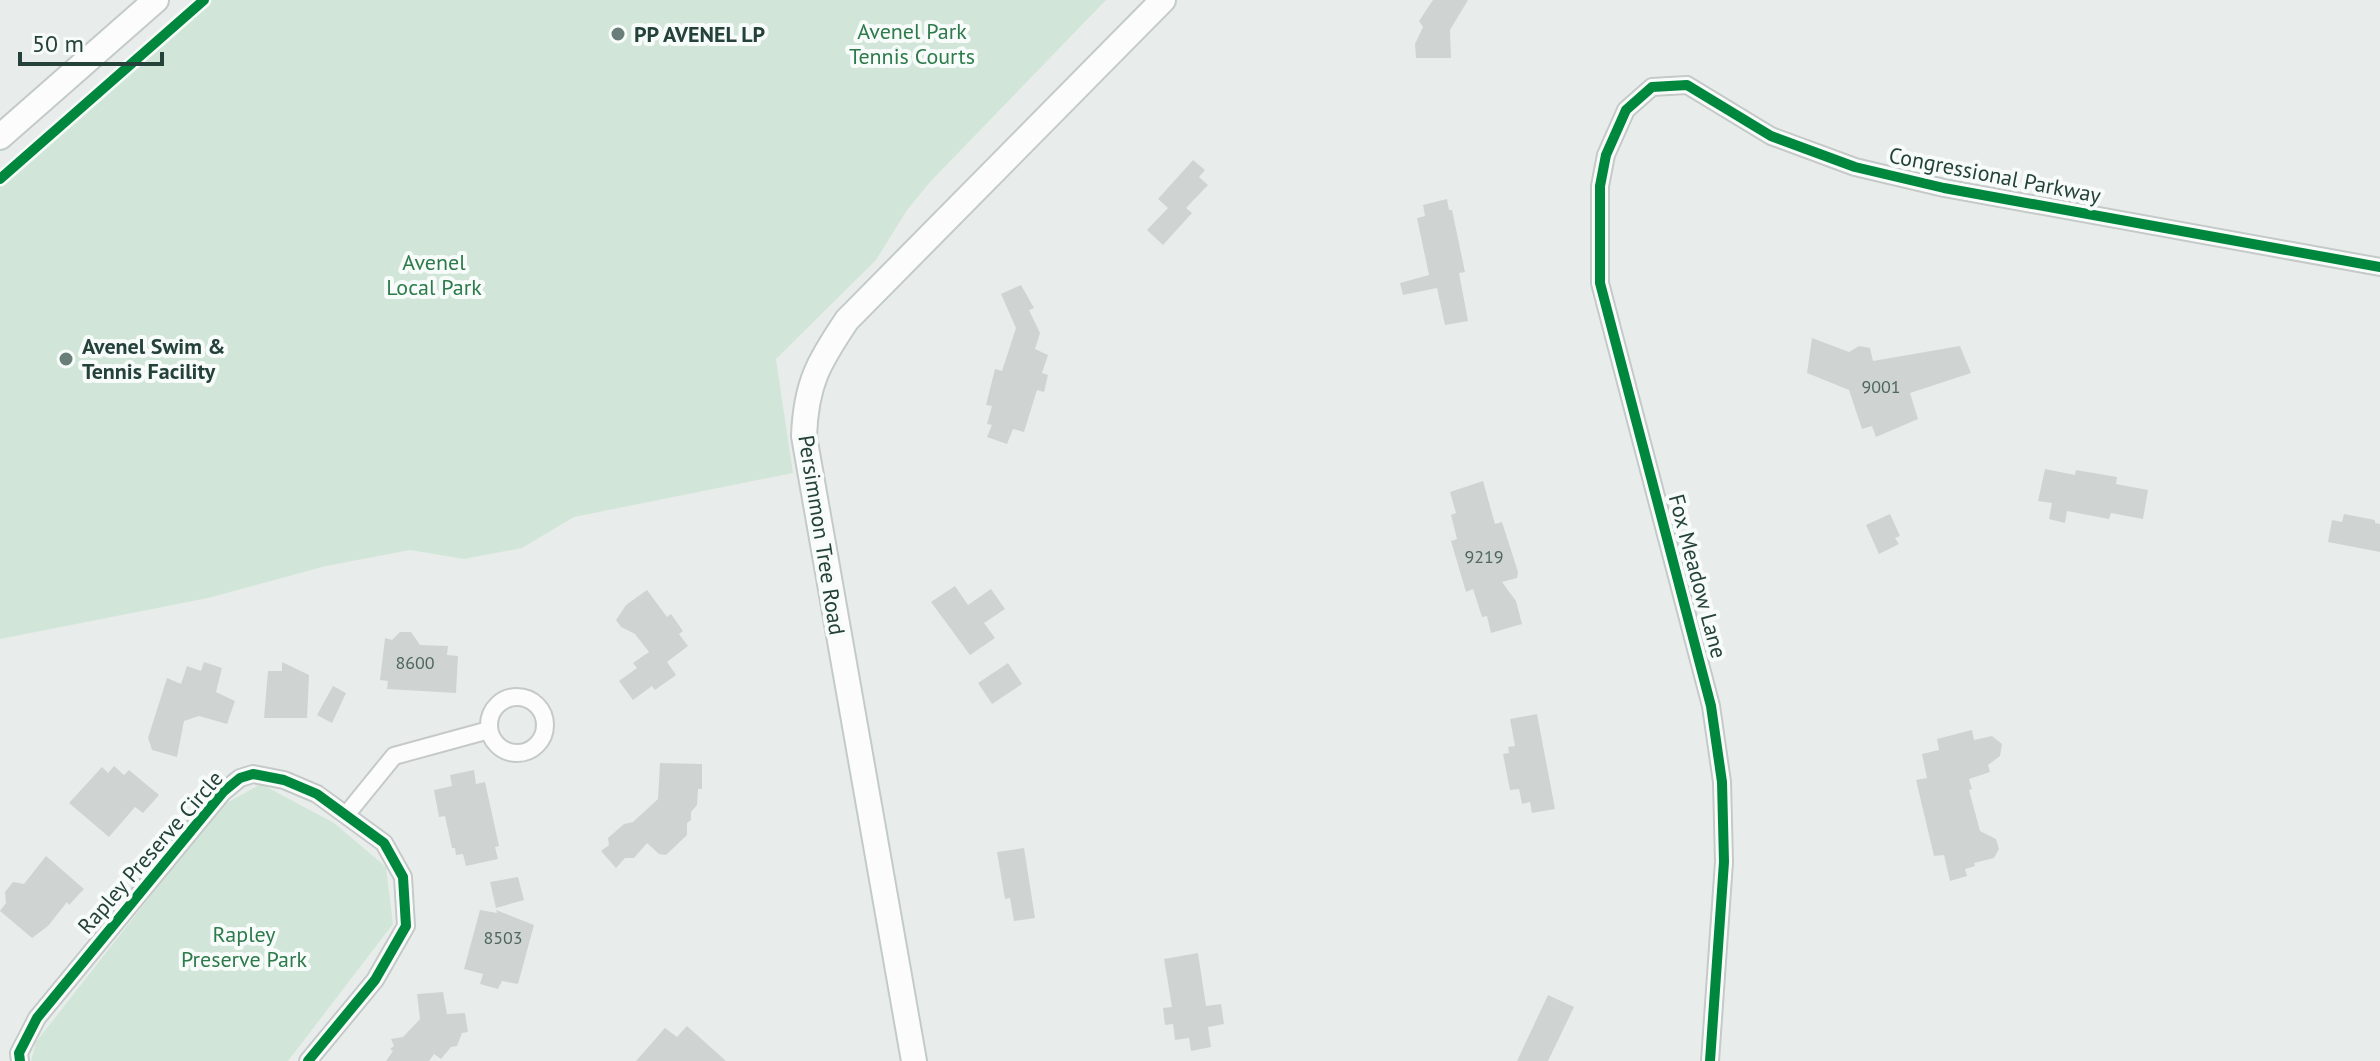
<svg xmlns="http://www.w3.org/2000/svg" width="2380" height="1061" font-family="'PT Sans',sans-serif">
	<style>
		.green { fill: #d1e6d8 }
		.building { fill: #cfd4d2 }
		.lines { fill: none; stroke-linecap: round; stroke-linejoin: round }
		.street-casing { stroke: #c5cac8; stroke-width: 20 }
		.secondary-casing { stroke: #c3cbc8; stroke-width: 28 }
		.street { stroke: #fcfcfc; stroke-width: 16 }
		.secondary { stroke: #fcfcfc; stroke-width: 24 }
		.cycleway-casing { stroke: #f7fbf9; stroke-width: 15 }
		.cycleway { stroke: #00873e; stroke-width: 10 }
		.poi-dot { fill: #697e78; stroke: #f7fbf9; stroke-width: 3 }
		.labels { text-anchor: middle; stroke-width: 8; stroke-linejoin: round; paint-order: stroke }
		.number-label { font-size: 18px; fill: #506761 }
		.park-label { font-size: 22px; fill: #2d7a4b; stroke: #f7fbf9 }
		.poi-label { font-size: 22px; font-weight: bold; fill: #24423a; stroke: #f7fbf9; text-anchor: start }
		.street-label { font-size: 22px; fill: #24423a; stroke: #f7fbf9 }
	</style>
	<rect width="100%" height="100%" fill="#e8edeb"/>
	<path class="green" d="M208,0H1106L930,182L907,210L876,260L776,359L793,473L574,517L522,548L464,559L410,550L326,566L208,598L0,639V182Z
		M261,784L334,823L386,867L393,924L288,1061H31L36,1042L221,806Z"/>
	<path class="building" d="M1433,0H1468L1450,30L1451,58H1416L1415,44L1423,27L1419,21Z
		M1193,160L1205,170L1199,177L1208,185L1186,208L1192,213L1163,245L1147,230L1168,208L1158,199Z
		M1447,199L1449,210H1452L1465,272L1459,273L1468,321L1445,325L1437,288L1403,295L1400,283L1429,275L1417,218L1425,216L1423,205Z
		M1021,285L1034,308L1029,310L1040,333L1035,349L1048,355L1042,373L1048,375L1044,392L1037,390L1024,432L1013,429L1007,444L987,437L992,425L987,424L992,406L986,405L995,369L1002,371L1016,328L1001,294Z
		M1812,338L1849,352L1859,346L1870,348L1873,361L1960,346L1971,373L1910,393L1918,419L1876,437L1872,426L1862,429L1849,390L1807,373Z
		M2045,469L2075,475L2076,470L2117,477L2116,484L2148,490L2143,519L2111,513L2109,519L2067,511L2065,523L2049,519L2052,503L2038,501Z
		M1483,481L1495,524L1502,522L1518,572L1517,578L1502,582L1516,601L1522,624L1491,633L1487,616L1482,617L1473,589L1466,592L1451,541L1457,539L1451,515L1456,513L1450,492Z
		M1890,514L1900,536L1895,538L1899,544L1879,554L1866,525Z
		M2344,514L2375,520V523L2380,524V552L2328,542L2332,520L2342,522Z
		M955,586L968,605L991,589L1005,609L984,623L995,638L970,655L931,602Z
		M647,590L667,617L671,614L683,631L679,634L688,646L667,662L676,675L655,690L652,686L633,700L619,681L637,668L633,663L649,652L635,634L621,627L616,620L626,605Z
		M400,632H411L420,645L448,646L447,655L458,656L456,693L387,689L388,681L380,680L385,638L392,640Z
		M204,662L222,668L216,692L235,701L227,724L199,716L184,721L177,757L152,750L148,738L167,678L181,684L187,666L201,671Z
		M282,662L309,675L307,718H264L268,671H282Z
		M1008,663L1022,684L992,704L978,683Z
		M333,686L346,693L332,723L317,715Z
		M1537,714L1555,809L1532,813L1530,802L1522,804L1519,789L1510,790L1503,754L1509,753L1508,747L1515,746L1510,719Z
		M1972,730L1974,740L1992,736L2002,744L2000,756L1988,765L1990,772L1969,779L1972,789L1969,790L1980,831L1996,839L1999,849L1994,858L1974,863L1975,866L1965,869L1967,876L1950,881L1944,855L1934,856L1916,780L1927,778L1922,754L1939,750L1937,739Z
		M660,763L702,764V789H698L697,805L691,812V820L687,823V835L666,855L659,854L647,843L634,858H625L616,868L601,851L609,845L608,838L624,824L633,822L658,799Z
		M114,766L124,775L129,770L159,795L143,813L135,807L109,837L69,803L102,767L108,773Z
		M474,770L476,784L485,782L499,846L495,847L498,859L466,866L463,854L456,855L455,848H452L445,816L439,817L434,790L452,786L450,775Z
		M1024,848L1035,918L1014,921L1010,898L1005,899L997,852Z
		M46,856L84,889L69,905L67,902L48,926L32,938L0,911L6,903L5,892L13,882L24,884Z
		M518,877L524,900L496,908L490,882Z
		M480,910L497,913L496,910L534,925L518,984L502,981L498,989L480,984L483,974L464,969Z
		M1198,953L1206,1006L1221,1004L1224,1024L1208,1027L1211,1047L1191,1051L1189,1038L1175,1040L1173,1024L1165,1025L1163,1008L1172,1007L1164,959Z
		M443,992L447,1014L465,1013L468,1032L462,1033L457,1046L451,1047L441,1059L434,1054L429,1061H386L393,1051L390,1049L394,1046L391,1039L403,1037L420,1019L417,994Z
		M1548,995L1574,1007L1548,1061H1517Z
		M687,1026L726,1061H636L665,1028L677,1037Z"/>
	<g class="lines">
		<defs>
			<path id="street" d="M489 725a28 28 0 1 1 56 0a28 28 0 1 1-56 0Z
				M346,815L394,756L489,730
				M20,1061L19,1053L37,1018L223,792L240,778L253,774L284,780L317,794L384,843L403,877L406,926L375,980L308,1061
				M1710,1061L1724,862L1722,782L1711,706L1600,283V186L1606,155L1626,110L1652,87L1687,85L1771,136L1855,167L1944,188L2380,267"/>
			<path id="secondary" d="M0,137L156,0
				M914,1061L804,436C806,384 818,363 847,320L1163,0"/>
		</defs>
		<use href="#street" class="street-casing"/>
		<use href="#secondary" class="secondary-casing"/>
		<use href="#street" class="street"/>
		<use href="#secondary" class="secondary"/>
		<defs>
			<path id="cycleway" d="M0,179L204,0
				M20,1061L19,1053L37,1018L223,792L240,778L253,774L284,780L317,794L384,843L403,877L406,926L375,980L308,1061
				M1710,1061L1724,862L1722,782L1711,706L1600,283V186L1606,155L1626,110L1652,87L1687,85L1771,136L1855,167L1944,188L2380,267"/>
		</defs>
		<use href="#cycleway" class="cycleway-casing"/>
		<use href="#cycleway" class="cycleway"/>
	</g>
	<g class="poi-dot">
		<circle cx="618" cy="34" r="8"/>
		<circle cx="66" cy="359" r="8"/>
	</g>
	<g class="labels">
		<g class="number-label">
			<text x="1881" y="393">9001</text>
			<text x="1484" y="563">9219</text>
			<text x="415" y="669">8600</text>
			<text x="503" y="944">8503</text>
		</g>
		<g class="park-label">
			<text x="912" y="39">Avenel Park<tspan x="912" dy="25">Tennis Courts</tspan></text>
			<text x="434" y="270">Avenel<tspan x="434" dy="25">Local Park</tspan></text>
			<text x="244" y="942">Rapley<tspan x="244" dy="25">Preserve Park</tspan></text>
		</g>
		<g class="poi-label">
			<text x="634" y="42">PP AVENEL LP</text>
			<text x="82" y="354">Avenel Swim &amp;<tspan x="82" dy="25">Tennis Facility</tspan></text>
		</g>
		<g class="street-label">
			<text transform="translate(1995 175) rotate(11)" y="8">Congressional Parkway</text>
			<text transform="translate(822 535) rotate(81)" y="8">Persimmon Tree Road</text>
			<text transform="translate(1698 576) rotate(75)" y="8">Fox Meadow Lane</text>
			<text transform="translate(150 852) rotate(-49)" y="8">Rapley Preserve Circle</text>
		</g>
	</g>
	<path d="M20 52v12h142v-12" fill="none" stroke="#24423a" stroke-width="4"/>
	<text x="32" y="52" font-size="24" fill="#24423a" stroke="#f7fbf9" stroke-width="6" paint-order="stroke">50 m</text>
</svg>
